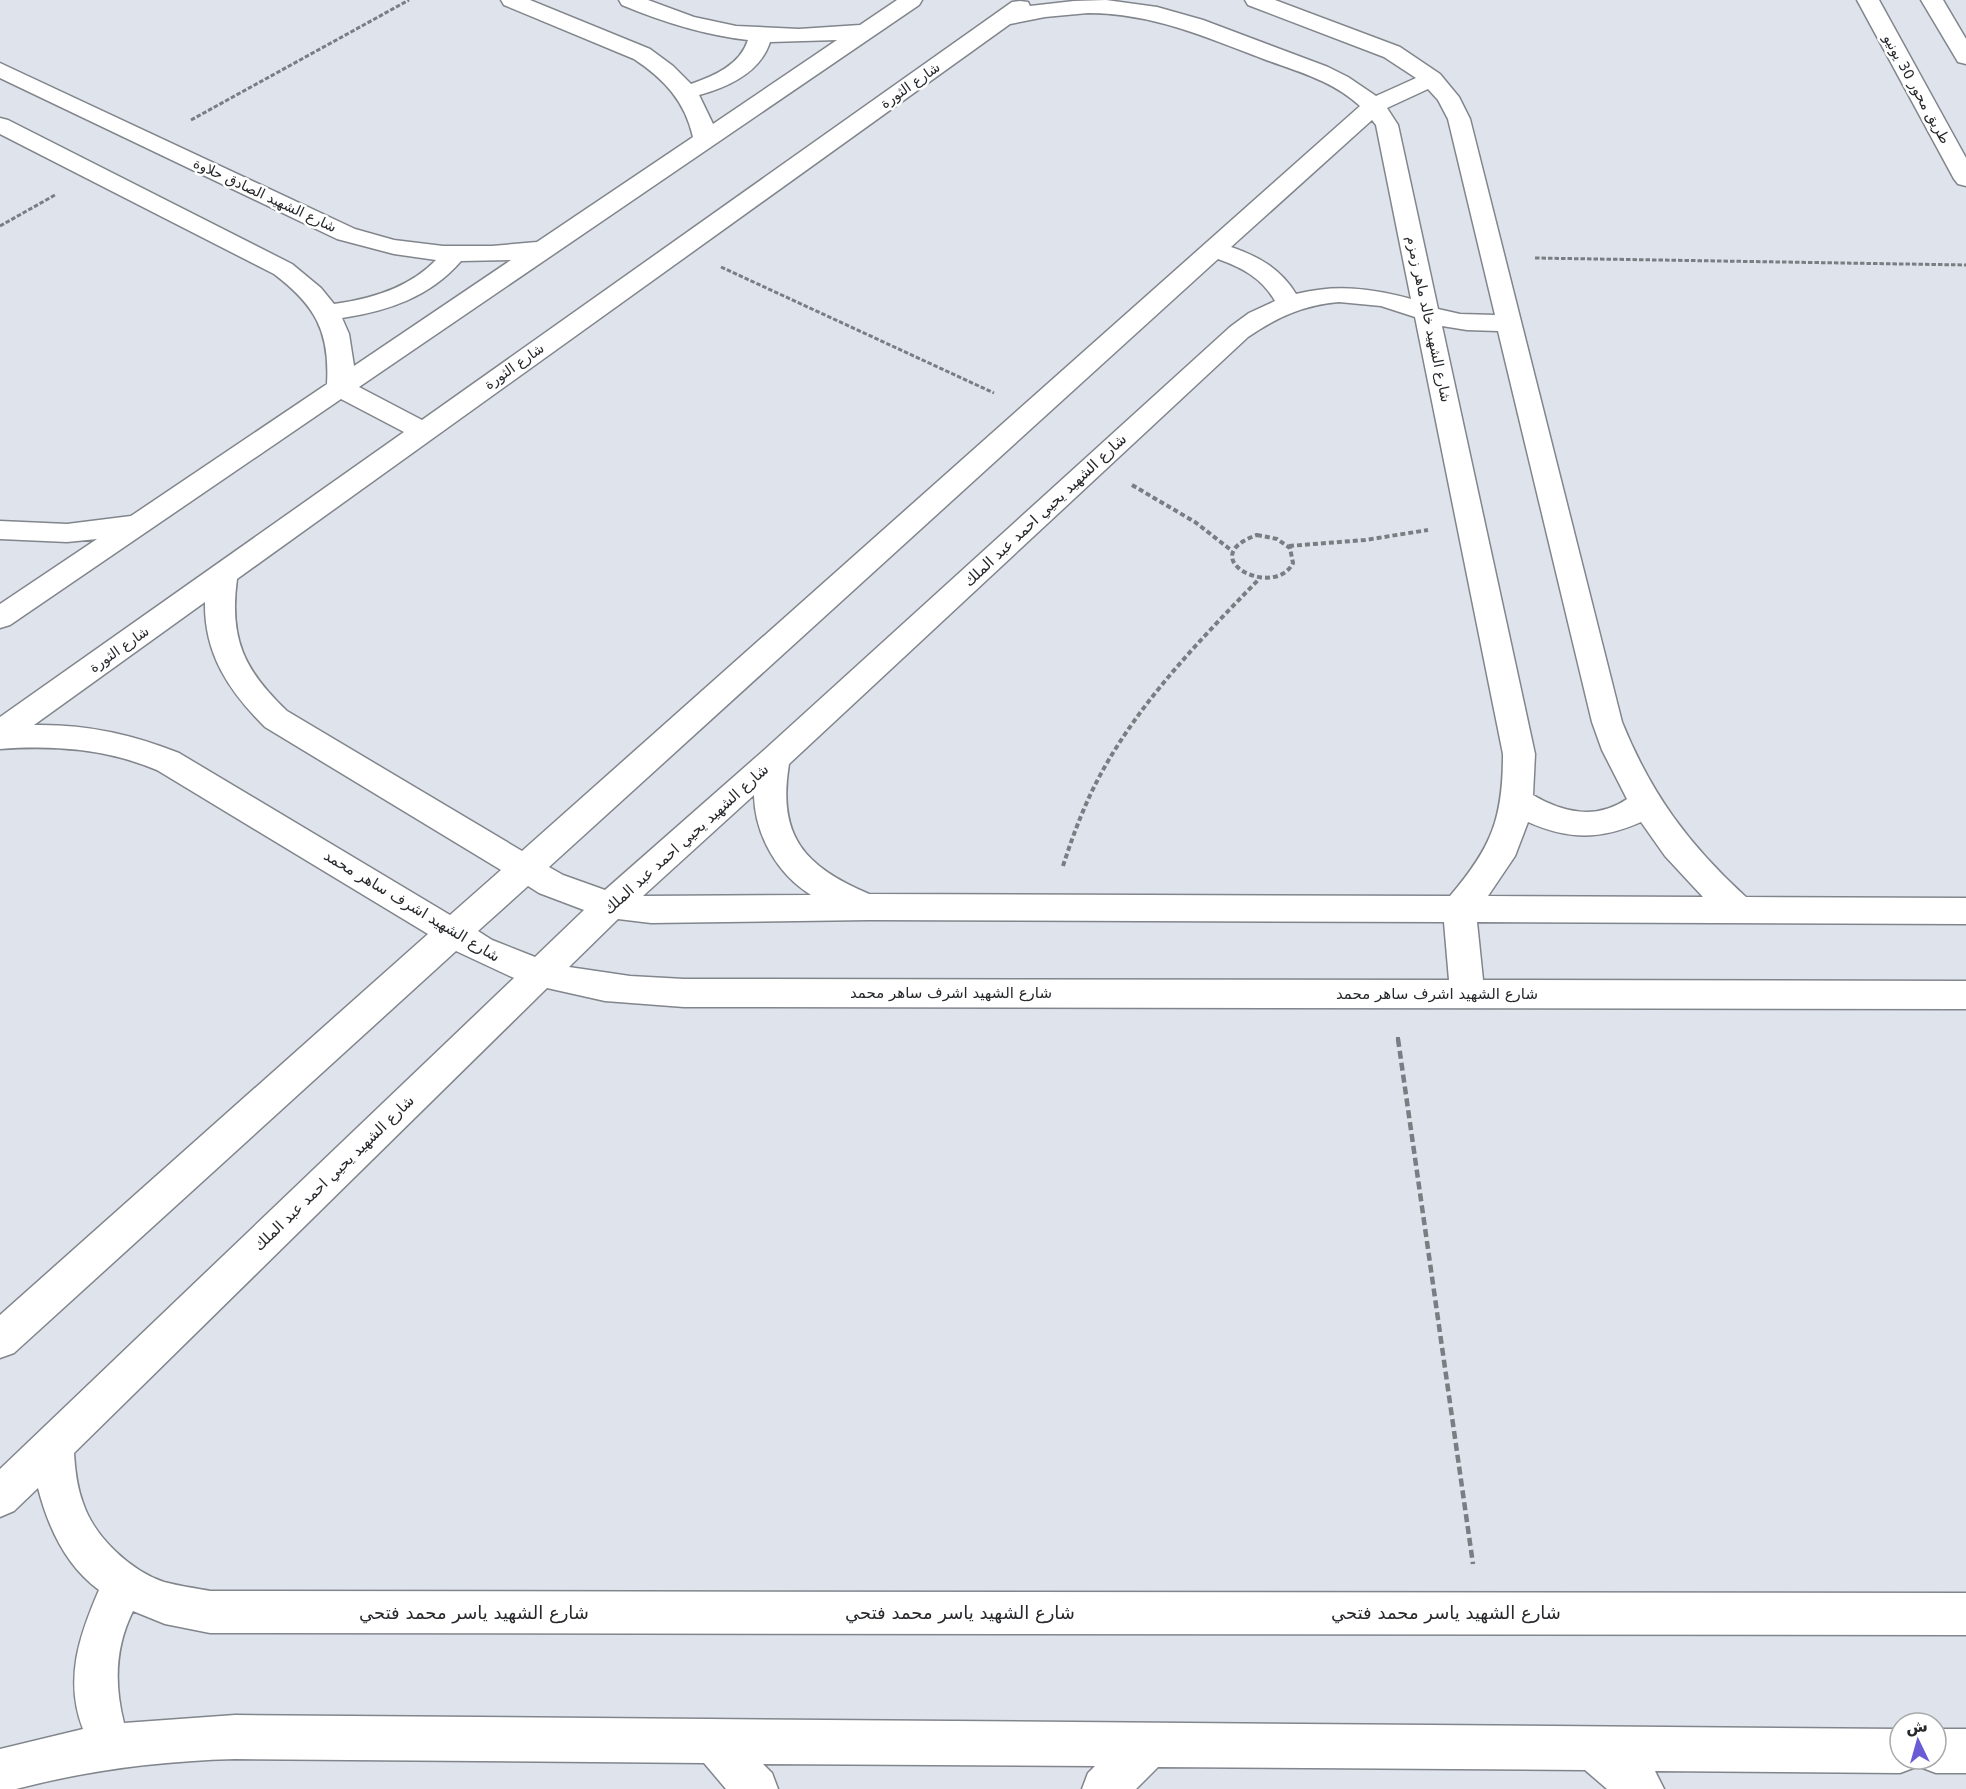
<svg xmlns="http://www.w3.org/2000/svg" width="1966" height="1789" font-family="'DejaVu Sans','Noto Naskh Arabic',sans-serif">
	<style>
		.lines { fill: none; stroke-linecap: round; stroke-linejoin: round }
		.minor-casing { stroke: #81858c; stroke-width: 3 }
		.tertiary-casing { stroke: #81858c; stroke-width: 3 }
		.path-far2 { stroke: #7a7e83; stroke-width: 3; stroke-dasharray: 4.5 2; stroke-linecap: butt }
		.path-far1 { stroke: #7a7e83; stroke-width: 4; stroke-dasharray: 5 3; stroke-linecap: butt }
		.path { stroke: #7a7e83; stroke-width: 4.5; stroke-dasharray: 8 4; stroke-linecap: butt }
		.minor { fill: #fff; fill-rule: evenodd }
		.tertiary { fill: #fff; fill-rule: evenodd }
		.labels { text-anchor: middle; stroke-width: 5; stroke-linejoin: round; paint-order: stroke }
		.far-street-label { font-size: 14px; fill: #26282b; stroke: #fff }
		.street-label { font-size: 15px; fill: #26282b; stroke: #fff }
		.near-street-label { font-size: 18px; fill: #26282b; stroke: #fff }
	</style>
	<rect width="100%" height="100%" fill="#dfe4ec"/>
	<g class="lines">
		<defs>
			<path id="minor" d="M501,0H530L650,49L673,66L691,84C714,76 740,65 748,40C704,35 663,22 622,5L619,0H648L694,17L736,26L799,29L860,25L897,0H922L919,5L359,387L422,420L1012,2L1020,1L1028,2L1030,6L1074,1L1106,0L1157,7L1203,20L1328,67L1348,77L1376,96L1416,78L1384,57L1248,5L1245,0H1275L1400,47L1440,74L1459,97L1470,119L1622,722C1651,794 1689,845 1746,897L1966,898V924L1477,922L1483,980L1966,981V1009L684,1007L605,1001L547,988L74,1453C75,1470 77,1487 83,1503C94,1537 131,1571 164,1582C179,1586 195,1588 210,1591L1966,1593V1635L210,1633L165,1624L133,1611C115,1647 114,1684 124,1723L235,1715L1900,1729V1759H1936V1729H1966V1773H1936L1920,1767L1918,1761L1916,1767L1900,1773L1655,1771L1664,1789H1607L1585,1770L1158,1767L1136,1789H1082L1088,1773L1095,1766L763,1764L772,1773L778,1789H726L704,1763L235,1759C161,1761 88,1770 16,1789H0V1749L83,1729C64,1680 79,1636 99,1590C66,1566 48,1527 38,1488L14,1511L0,1517V1469L514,978L456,951L14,1353L0,1358V1315L428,934L157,770C106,749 55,745 0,749V717L404,432L341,399L10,625L0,628V604L97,539L67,542L0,539V521L67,524L131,516L327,384C330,331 315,305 274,274L0,134V118L8,120L292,264L321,288L334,304C371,299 409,288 436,260L394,254L337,239L0,78V63L355,229L394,240L443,246H492L537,242L693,137C685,101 664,79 634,59L504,5ZM1088,13C1151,13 1203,36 1261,58C1295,71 1332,80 1360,106L522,851L287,711C244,670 229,639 237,579L1010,24L1045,17ZM837,40L713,124L699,95C728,87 760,73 770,42ZM1428,89L1438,100L1448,119L1495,315L1460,314L1438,309L1398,125L1387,108ZM1372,120L1376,125L1411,299C1371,288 1336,284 1296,294C1281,269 1258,256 1231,247ZM1218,259C1241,267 1262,278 1275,301L1249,313L1230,327L763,751L605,890L563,875L549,867ZM511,260L354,366L349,334L342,318C388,311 430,297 461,261ZM1339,302L1381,306L1415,317L1503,754C1503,818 1492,847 1450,896L869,894C804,866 777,836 789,764L1248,337C1277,317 1304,305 1339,302ZM1442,326L1467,330L1498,331L1592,722L1602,750L1627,799C1597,820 1563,813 1533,795L1535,754ZM205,602C204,654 229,691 265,727L501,870L450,915L179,753C132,734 85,724 34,725ZM754,795C755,835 777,874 811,895L643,896ZM1528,822C1569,840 1600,840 1641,822L1665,856L1703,897L1488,896L1515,856ZM528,886L539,893L584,910L535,957L492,940L478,931ZM618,919L651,923L869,920L1444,922L1449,980L684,979L630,976L569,967Z"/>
			<path id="tertiary" d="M1857,0H1879L1966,158V186L1958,184L1954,179Z
				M1921,0H1943L1966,39V64L1958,62Z"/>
		</defs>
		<use href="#minor" class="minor-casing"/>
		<use href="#tertiary" class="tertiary-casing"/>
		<path class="path-far2" d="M191,120L409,0
			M0,226L55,195
			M1535,258L1966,265
			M721,267L994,393"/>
		<path class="path-far1" d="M1132,485L1195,522L1231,550
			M1257,535L1277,539L1290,548L1293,563C1275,600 1191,558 1257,535Z
			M1289,546L1365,540L1428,530
			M1063,866C1072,838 1082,811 1095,785C1135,706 1199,641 1260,578
			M1398,1037V1040"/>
		<path class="path" d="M1398,1039L1473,1564"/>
		<use href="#minor" class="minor"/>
		<use href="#tertiary" class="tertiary"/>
	</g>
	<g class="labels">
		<g class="far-street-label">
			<text transform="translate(910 85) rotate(-35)" y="5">شارع الثورة</text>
			<text transform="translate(1917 89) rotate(61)" y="5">طريق محور 30 يونيو</text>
			<text transform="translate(265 195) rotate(25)" y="5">شارع الشهيد الصادق حلاوة</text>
			<text transform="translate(1429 319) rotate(78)" y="5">شارع الشهيد خالد ماهر زمزم</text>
			<text transform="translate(514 366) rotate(-35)" y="5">شارع الثورة</text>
			<text transform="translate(119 649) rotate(-35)" y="5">شارع الثورة</text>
		</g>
		<g class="street-label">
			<text transform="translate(1045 510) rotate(-43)" y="5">شارع الشهيد يحيي احمد عبد الملك</text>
			<text transform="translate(686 839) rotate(-42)" y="5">شارع الشهيد يحيي احمد عبد الملك</text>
			<text transform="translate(412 906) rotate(31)" y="5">شارع الشهيد اشرف ساهر محمد</text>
			<text x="951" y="998">شارع الشهيد اشرف ساهر محمد</text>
			<text x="1437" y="999">شارع الشهيد اشرف ساهر محمد</text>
			<text transform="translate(334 1173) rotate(-44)" y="5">شارع الشهيد يحيي احمد عبد الملك</text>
		</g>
		<g class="near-street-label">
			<text x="474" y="1619">شارع الشهيد ياسر محمد فتحي</text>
			<text x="960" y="1619">شارع الشهيد ياسر محمد فتحي</text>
			<text x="1446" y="1619">شارع الشهيد ياسر محمد فتحي</text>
		</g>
	</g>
	<g transform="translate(1918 1741) rotate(355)"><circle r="28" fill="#ffffff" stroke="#a8a9aa" stroke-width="1.5"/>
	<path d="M0-4.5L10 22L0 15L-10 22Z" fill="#695cd5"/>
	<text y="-9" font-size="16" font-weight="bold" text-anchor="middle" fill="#26282b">ش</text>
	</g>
</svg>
